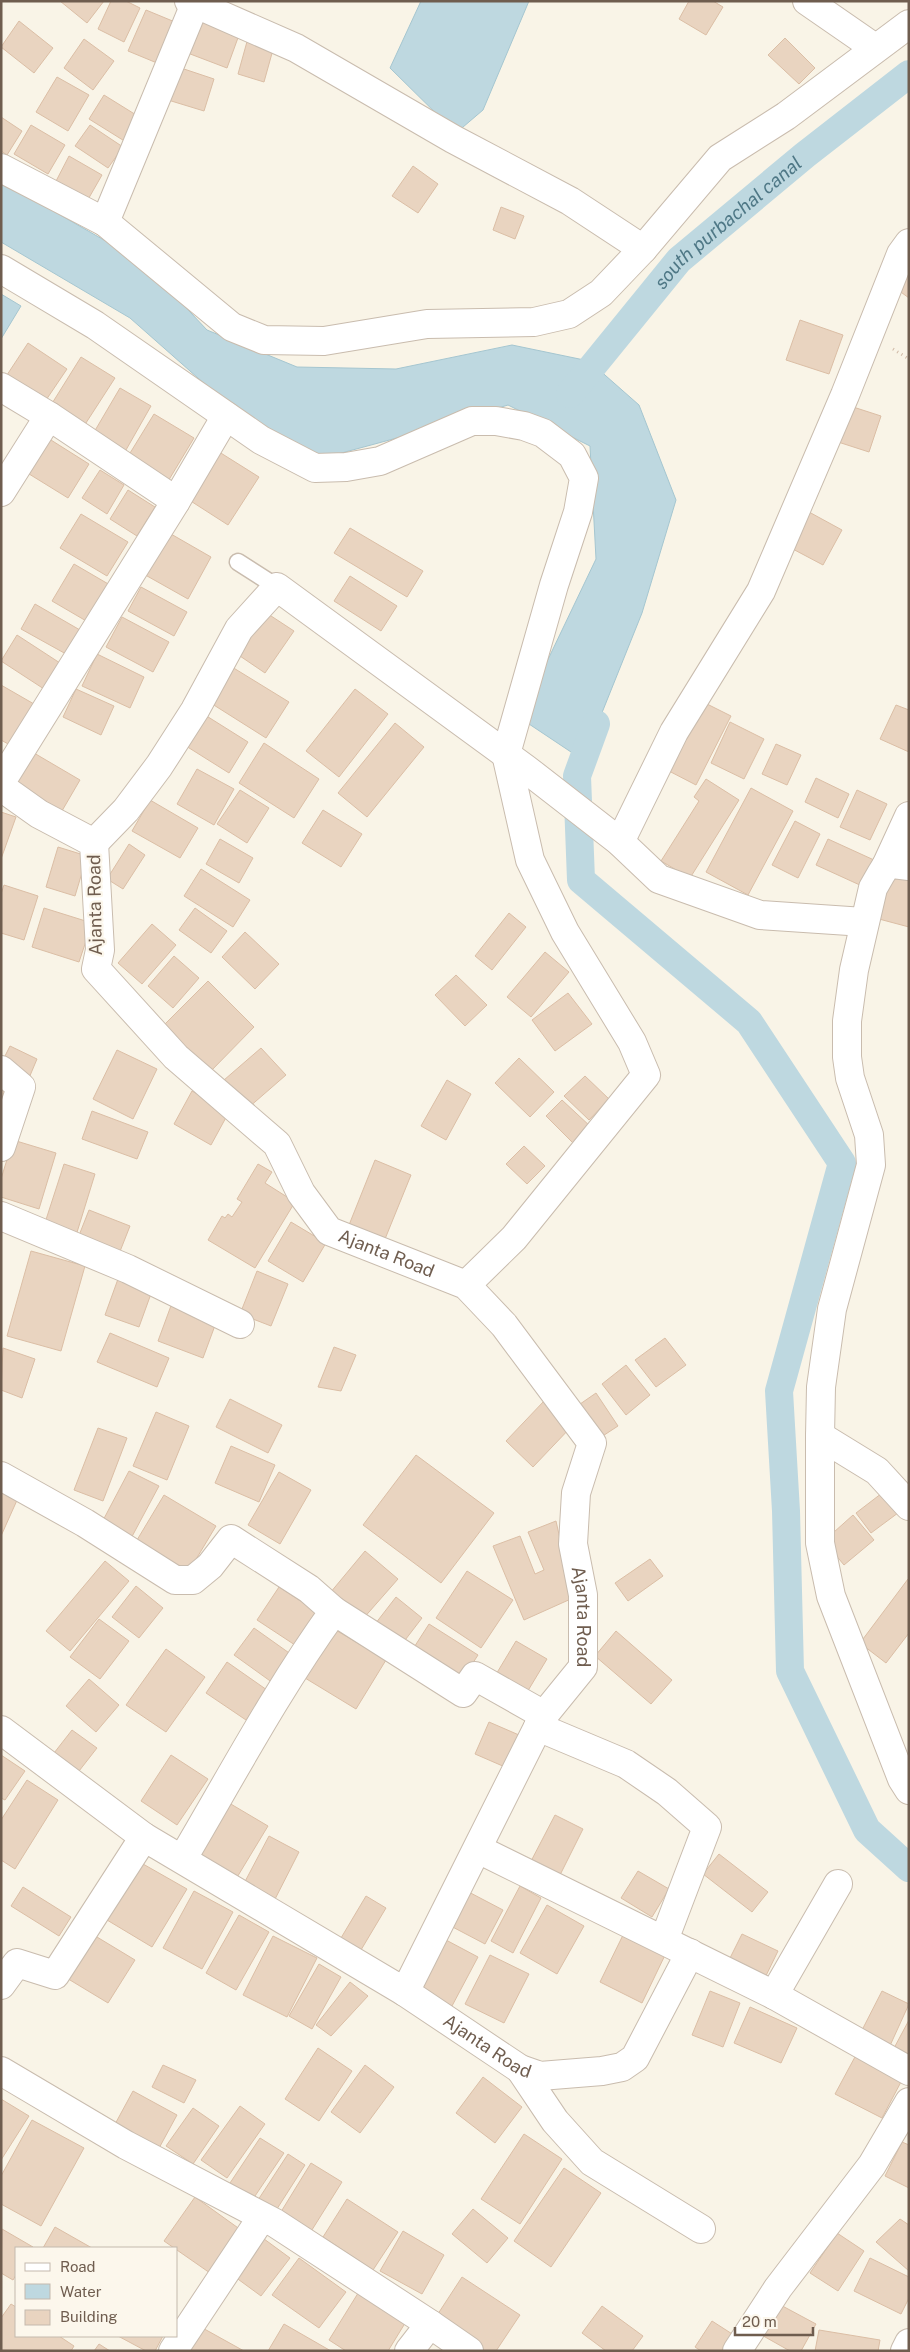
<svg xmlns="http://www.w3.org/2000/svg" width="910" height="2352" font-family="'Public Sans',sans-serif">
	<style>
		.water { fill: #bed8e0; stroke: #a5c6d0 }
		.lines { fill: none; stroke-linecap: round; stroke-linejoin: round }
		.canal { stroke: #bed8e0; stroke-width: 28 }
		.building { fill: #e9d4c0; stroke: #dbbea5 }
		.lane-casing { stroke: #c9bcae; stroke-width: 19 }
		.street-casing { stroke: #c9bcae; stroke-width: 30 }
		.path { stroke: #cfb9a5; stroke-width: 3; stroke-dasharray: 1 4; stroke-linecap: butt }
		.lane { stroke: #fff; stroke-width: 16 }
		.street { stroke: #fff; stroke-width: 28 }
		.labels { text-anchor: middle; stroke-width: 4.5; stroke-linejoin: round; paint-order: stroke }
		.street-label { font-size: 18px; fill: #6f5d4f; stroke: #fcf7ec }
		.water-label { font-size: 19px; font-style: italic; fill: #4f7886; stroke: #fcf7ec }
	</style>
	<rect width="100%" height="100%" fill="#f9f4e7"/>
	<path class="water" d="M421,1H529L483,110L456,133L390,68Z
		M1,181L144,263L207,330L297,367L396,369L512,345L589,361L639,405L676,500L642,613L583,760L520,718L596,559L590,446L508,405L419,432L312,461L207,386L130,318L1,242Z
		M1,294L21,306L1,339Z"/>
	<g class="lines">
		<g class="canal">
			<path id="s1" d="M570,394L679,260L805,155L909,74"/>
			<path d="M596,724L577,776L581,880L749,1022L842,1163L779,1391L786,1511L790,1671L867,1830L909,1868"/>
		</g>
	</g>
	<path class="building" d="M60,1H104L87,23Z
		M111,1H126L140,8L124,42L98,29Z
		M689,1H713L723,7L706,35L679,19Z
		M146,10L175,22L157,63L128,51Z
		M198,19L239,35L227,68L185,52Z
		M19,21L53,48L34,73L1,47Z
		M248,38L274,46L264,82L238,74Z
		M785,38L815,68L799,84L768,55Z
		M84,39L114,61L93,90L64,68Z
		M178,67L214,79L204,111L168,100Z
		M57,77L89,95L68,131L36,112Z
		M104,95L141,118L126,142L89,119Z
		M1,117L22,131L7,155L1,151Z
		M31,125L65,145L48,174L14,154Z
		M90,125L123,147L108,168L75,146Z
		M69,156L102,175L86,203L54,185Z
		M413,166L438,184L418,213L392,196Z
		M501,207L524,216L515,239L493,230Z
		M909,274V298L898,290Z
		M800,320L843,335L829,374L786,360Z
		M28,343L67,369L42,406L3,381Z
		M81,357L115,378L84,426L51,405Z
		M120,388L151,406L122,457L90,439Z
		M847,405L881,416L869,452L835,441Z
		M154,414L194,438L167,483L127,458Z
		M43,435L89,464L68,498L21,469Z
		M216,450L259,477L228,525L186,498Z
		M100,470L124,485L107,514L82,498Z
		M128,490L155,507L137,536L110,519Z
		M809,512L842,530L823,565L789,547Z
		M81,514L128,542L107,576L60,548Z
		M350,528L423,571L407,597L334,553Z
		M164,530L211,557L188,599L140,572Z
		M74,564L110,585L88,622L52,601Z
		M350,576L397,606L381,631L334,601Z
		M141,587L187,612L174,636L128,611Z
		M35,604L80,630L66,654L21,629Z
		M265,612L294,631L265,673L237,654Z
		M122,617L169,642L153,672L106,647Z
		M17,635L60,663L44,689L1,661Z
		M97,654L144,677L130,708L82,686Z
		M232,667L289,702L266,738L209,702Z
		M1,685L34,704L10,745L1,740Z
		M76,689L114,706L101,735L63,717Z
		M355,689L388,714L339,777L306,751Z
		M703,702L731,716L696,785L667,770Z
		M896,705L909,710V752L880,739Z
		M205,715L248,742L229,773L186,746Z
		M730,722L764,739L744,779L711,763Z
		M395,723L424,747L367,817L338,793Z
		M264,743L319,779L294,818L239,783Z
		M776,744L801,755L787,785L762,774Z
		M34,753L80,780L59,816L12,789Z
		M197,769L234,789L214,825L177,804Z
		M816,778L849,794L838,818L805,802Z
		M706,779L739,800L690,878L661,861L699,801L694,797Z
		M751,788L793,811L748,895L706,872Z
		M240,790L269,808L247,843L217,824Z
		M857,790L887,804L870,840L840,827Z
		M150,800L198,828L180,858L132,831Z
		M323,810L362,834L341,867L302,843Z
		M1,812L16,817L1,859Z
		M795,821L820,834L798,878L772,865Z
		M220,839L253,858L239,883L206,864Z
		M828,839L874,860L862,886L816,865Z
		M129,844L145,855L123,889L107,879Z
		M58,847L87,856L75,896L46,887Z
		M201,869L250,900L233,927L184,896Z
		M891,874L909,879V927L879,919Z
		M4,885L38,896L24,940L1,933V894Z
		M44,908L92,923L79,962L32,947Z
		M195,908L227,931L211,953L179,930Z
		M509,913L526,927L492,970L475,956Z
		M152,924L176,945L142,984L118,963Z
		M245,932L279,964L255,989L222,957Z
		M545,952L569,972L531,1017L507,997Z
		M174,956L199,978L173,1008L148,986Z
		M456,975L487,1005L465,1026L435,995Z
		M208,981L254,1027L209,1073L162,1027Z
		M568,993L592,1024L555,1051L532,1020Z
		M10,1046L37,1059L29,1078L1,1064Z
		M261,1048L286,1075L248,1108L224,1080Z
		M117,1050L157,1069L133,1119L93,1099Z
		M519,1058L554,1092L530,1117L495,1083Z
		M585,1076L609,1099L589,1120L564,1096Z
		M447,1080L471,1094L446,1140L421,1126Z
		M1,1088L9,1090L1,1117Z
		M192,1091L229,1112L211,1145L174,1124Z
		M562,1100L591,1127L574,1144L546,1116Z
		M92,1111L148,1132L137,1159L82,1139Z
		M13,1140L56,1153L39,1209L1,1197V1179Z
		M524,1146L545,1166L527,1184L506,1164Z
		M375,1160L411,1175L385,1239L349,1225Z
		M64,1164L95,1174L74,1242L42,1232Z
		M258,1164L272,1172L265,1183L295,1202L255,1268L208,1240L222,1216L225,1218L228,1214L232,1217L242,1202L237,1199Z
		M89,1210L130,1226L117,1259L76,1243Z
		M291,1222L326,1243L303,1282L268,1261Z
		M31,1251L85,1266L61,1351L7,1336Z
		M257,1271L288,1284L271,1326L240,1314Z
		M118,1279L152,1291L139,1327L105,1315Z
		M172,1303L217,1320L203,1358L158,1341Z
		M110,1333L169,1358L157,1387L97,1362Z
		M665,1338L686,1365L656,1387L635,1360Z
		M334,1347L356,1355L341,1391L318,1387Z
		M3,1348L35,1359L22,1398L1,1390Z
		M626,1365L650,1395L626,1415L602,1384Z
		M596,1393L618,1426L592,1443L570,1411Z
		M230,1399L282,1425L268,1453L216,1427Z
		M544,1401L572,1426L533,1467L506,1441Z
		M156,1412L189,1426L167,1480L133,1466Z
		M98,1428L127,1438L103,1501L74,1490Z
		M231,1446L275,1465L259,1502L215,1483Z
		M416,1455L494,1513L441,1583L363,1525Z
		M129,1471L159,1486L128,1544L99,1528Z
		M279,1472L311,1490L280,1544L248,1525Z
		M1,1490L18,1498L1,1536Z
		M886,1490L902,1510L871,1533L856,1513Z
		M164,1495L216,1526L186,1576L134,1545Z
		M853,1515L874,1540L844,1565L824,1541Z
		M556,1521L573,1598L524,1620L493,1546L520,1536L535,1574L544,1570L528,1532Z
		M365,1551L398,1579L362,1620L330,1593Z
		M650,1559L663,1576L628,1601L615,1583Z
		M105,1561L129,1581L70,1651L46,1631Z
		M467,1571L513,1600L481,1648L436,1618Z
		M908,1579L909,1633L886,1663L860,1643Z
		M136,1586L163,1608L139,1638L112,1617Z
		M279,1587L316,1611L295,1645L257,1620Z
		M396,1597L422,1618L399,1648L372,1628Z
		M99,1619L129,1641L100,1679L70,1657Z
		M429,1624L478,1655L460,1683L411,1652Z
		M254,1628L292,1655L273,1683L234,1655Z
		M334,1629L386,1660L356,1709L305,1678Z
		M616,1631L672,1680L651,1704L595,1656Z
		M516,1641L547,1659L526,1694L495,1676Z
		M166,1649L205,1677L166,1732L126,1705Z
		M227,1662L267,1690L246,1720L206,1693Z
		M89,1679L119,1705L96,1732L66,1706Z
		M489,1722L519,1735L505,1767L475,1754Z
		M72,1730L97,1748L72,1780L47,1762Z
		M1,1755L25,1771L5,1800L1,1798Z
		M171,1755L208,1779L177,1825L141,1801Z
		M27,1780L58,1800L15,1869L1,1860V1820Z
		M224,1800L268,1826L236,1879L192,1853Z
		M555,1815L583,1829L558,1879L529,1865Z
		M269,1836L299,1852L271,1907L240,1891Z
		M719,1854L768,1892L752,1912L703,1874Z
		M136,1860L187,1889L152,1947L102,1917Z
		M638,1871L669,1889L652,1917L621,1898Z
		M520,1886L541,1898L513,1953L491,1941Z
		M23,1887L71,1917L59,1936L11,1906Z
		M463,1889L503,1910L485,1944L445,1923Z
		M194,1891L233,1912L202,1969L163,1948Z
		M366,1896L386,1908L355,1960L335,1948Z
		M547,1905L584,1926L557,1974L520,1953Z
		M239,1915L269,1932L236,1990L206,1973Z
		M625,1931L667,1951L642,2003L600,1982Z
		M92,1934L135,1960L108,2003L65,1977Z
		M742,1934L778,1951L760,1988L724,1970Z
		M273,1936L317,1958L287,2017L243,1995Z
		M446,1940L478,1957L452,2006L421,1989Z
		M490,1955L529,1974L504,2023L465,2004Z
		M319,1964L341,1977L312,2029L289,2016Z
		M350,1982L368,1996L331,2036L316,2025Z
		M710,1991L740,2003L723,2047L692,2035Z
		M882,1991L909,2004L888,2050L859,2036Z
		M750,2007L797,2028L781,2063L734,2043Z
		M909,2020V2058L893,2050Z
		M318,2048L352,2071L319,2121L285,2099Z
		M856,2055L902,2080L882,2118L835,2094Z
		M163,2065L196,2080L184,2103L152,2087Z
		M365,2065L394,2087L360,2133L331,2112Z
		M483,2077L522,2107L495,2143L456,2113Z
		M133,2091L177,2115L158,2150L114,2126Z
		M1,2099L29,2116L1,2160Z
		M240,2106L265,2124L227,2178L201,2160Z
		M193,2108L219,2126L193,2164L166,2146Z
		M32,2120L84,2148L41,2226L1,2204V2176Z
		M524,2134L562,2159L520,2224L481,2199Z
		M260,2138L284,2153L253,2199L230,2183Z
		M902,2142L909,2145V2188L885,2176Z
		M288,2154L305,2165L275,2212L258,2200Z
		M311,2163L342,2182L310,2233L279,2215Z
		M564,2168L601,2193L551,2267L514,2241Z
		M195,2197L241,2230L210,2273L164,2241Z
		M347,2199L398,2232L373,2270L323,2237Z
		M473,2209L508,2238L487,2263L452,2234Z
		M900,2219L909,2225V2271L876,2242Z
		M55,2227L92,2248H43Z
		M2,2229L33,2247L16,2248V2275L13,2280L1,2273Z
		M403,2231L444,2255L422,2294L380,2271Z
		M837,2233L864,2251L838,2291L810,2273Z
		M260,2236L290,2258L261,2296L231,2274Z
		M299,2258L346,2292L319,2328L272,2295Z
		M870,2258L909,2277V2298L901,2314L854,2291Z
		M462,2277L520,2315L496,2351H473L432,2323Z
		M360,2290L407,2320L388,2351H346L329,2340Z
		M775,2302L816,2324L801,2351H790L758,2333Z
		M11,2304L16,2307V2336H59L74,2346L71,2351L1,2350V2318Z
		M602,2306L643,2336L632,2351H606L582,2333Z
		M712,2321L740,2339L732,2351H701L695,2347Z
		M284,2324L331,2351H268Z
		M199,2326L244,2351H185Z
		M819,2330L880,2340L878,2351H815Z
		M118,2336H163L155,2351H146Z
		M99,2344L110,2351H94Z"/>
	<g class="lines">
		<defs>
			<path id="lane" d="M238,562L277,587"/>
			<g id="street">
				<path d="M189,1L296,48L453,139L570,201L643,249"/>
				<path d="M807,1L875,48"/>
				<path d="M1,168L105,222L232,327L264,340L324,341L427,324L534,322L569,314L601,293L643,249L720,158L786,116L909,24"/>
				<path d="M105,222L195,4"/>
				<path d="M1,269L95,325L261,440L315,468L346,467L380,461L472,421H496L524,426L543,433L572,455L584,478L578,512L554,585L506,754L530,860L565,932L632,1042L646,1075L514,1238L466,1285"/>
				<path d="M1,387L49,416L176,501"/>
				<path d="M1,492L49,416"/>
				<path d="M1,782L176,501L226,416"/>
				<path id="s2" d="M1,787L39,814L94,843L100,950L96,969L176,1057L277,1144L301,1193L329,1231L466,1285L504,1325L592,1443L576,1493L573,1544L583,1595V1667L544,1715L405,1992L144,1837L55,1975L17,1963L1,1985"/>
				<path d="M620,842L674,732L761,591L845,395L901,254L909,243"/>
				<path d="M94,843L126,810L159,766L195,710L239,629L277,587L526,769L620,842L659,879L760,915L864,922"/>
				<path d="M886,866L909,816"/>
				<path d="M909,866L893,864L886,866L881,874L873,888L854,970L847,1021V1057L850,1078L869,1135L871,1165L832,1309L821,1387L820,1436V1543L831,1596L902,1779L909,1790"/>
				<path d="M1,1070L21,1087L1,1147"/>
				<path d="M1,1216L128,1269L240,1324"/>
				<path d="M820,1436L877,1471L909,1506"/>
				<path d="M1,1476L85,1523L175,1580H193L210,1566L231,1539L309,1589L334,1611C277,1690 232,1775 183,1858"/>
				<path d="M334,1611L463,1693L475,1676L544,1715"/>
				<path d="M538,1727L626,1764L667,1792L707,1827L664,1940"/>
				<path d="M1,1730L144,1837"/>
				<path d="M478,1849L774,1995L909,2071"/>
				<path id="s3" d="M405,1992L520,2069L540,2076L602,2071L622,2067L635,2058L690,1953"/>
				<path d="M774,1995L838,1884"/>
				<path d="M520,2069L555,2121L592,2162L701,2229"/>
				<path d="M1,2071L126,2145L275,2223L430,2324L409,2351"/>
				<path d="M430,2324L469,2351"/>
				<path d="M173,2351L262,2217"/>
				<path d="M737,2351L778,2288L872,2165L909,2102"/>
				<path d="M905,2351L909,2343"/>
			</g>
		</defs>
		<use href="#lane" class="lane-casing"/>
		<use href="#street" class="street-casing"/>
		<path class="path" d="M893,349L909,359"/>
		<use href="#lane" class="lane"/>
		<use href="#street" class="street"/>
	</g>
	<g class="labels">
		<g class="street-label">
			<text transform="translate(95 905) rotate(-91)" y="6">Ajanta Road</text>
			<text dy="6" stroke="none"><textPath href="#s2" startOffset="651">Ajanta Road</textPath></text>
			<text dy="6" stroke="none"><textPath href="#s2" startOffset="1116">Ajanta Road</textPath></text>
			<text dy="6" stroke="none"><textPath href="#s3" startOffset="99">Ajanta Road</textPath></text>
		</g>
		<g class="water-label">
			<text dy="7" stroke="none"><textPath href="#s1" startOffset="234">south purbachal canal</textPath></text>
		</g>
	</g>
	<rect width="910" height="2352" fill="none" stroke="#6f5d4f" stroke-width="5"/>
	<rect x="15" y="2247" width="162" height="90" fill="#fcf7ec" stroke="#c4b9ad"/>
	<rect x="25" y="2263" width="25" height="8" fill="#ffffff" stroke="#c4b9ad"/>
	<text x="60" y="2272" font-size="15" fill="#6f5d4f">Road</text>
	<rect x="25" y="2284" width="25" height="15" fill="#bed8e0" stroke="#c4b9ad"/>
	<text x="60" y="2297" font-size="15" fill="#6f5d4f">Water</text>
	<rect x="25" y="2310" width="25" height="15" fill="#e9d4c0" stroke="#c4b9ad"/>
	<text x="60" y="2322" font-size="15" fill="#6f5d4f">Building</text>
	<path d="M735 2327v8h78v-8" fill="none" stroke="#6f5d4f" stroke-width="2.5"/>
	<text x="742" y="2327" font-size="15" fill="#6f5d4f" stroke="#fcf7ec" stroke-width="4" paint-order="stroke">20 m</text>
</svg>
